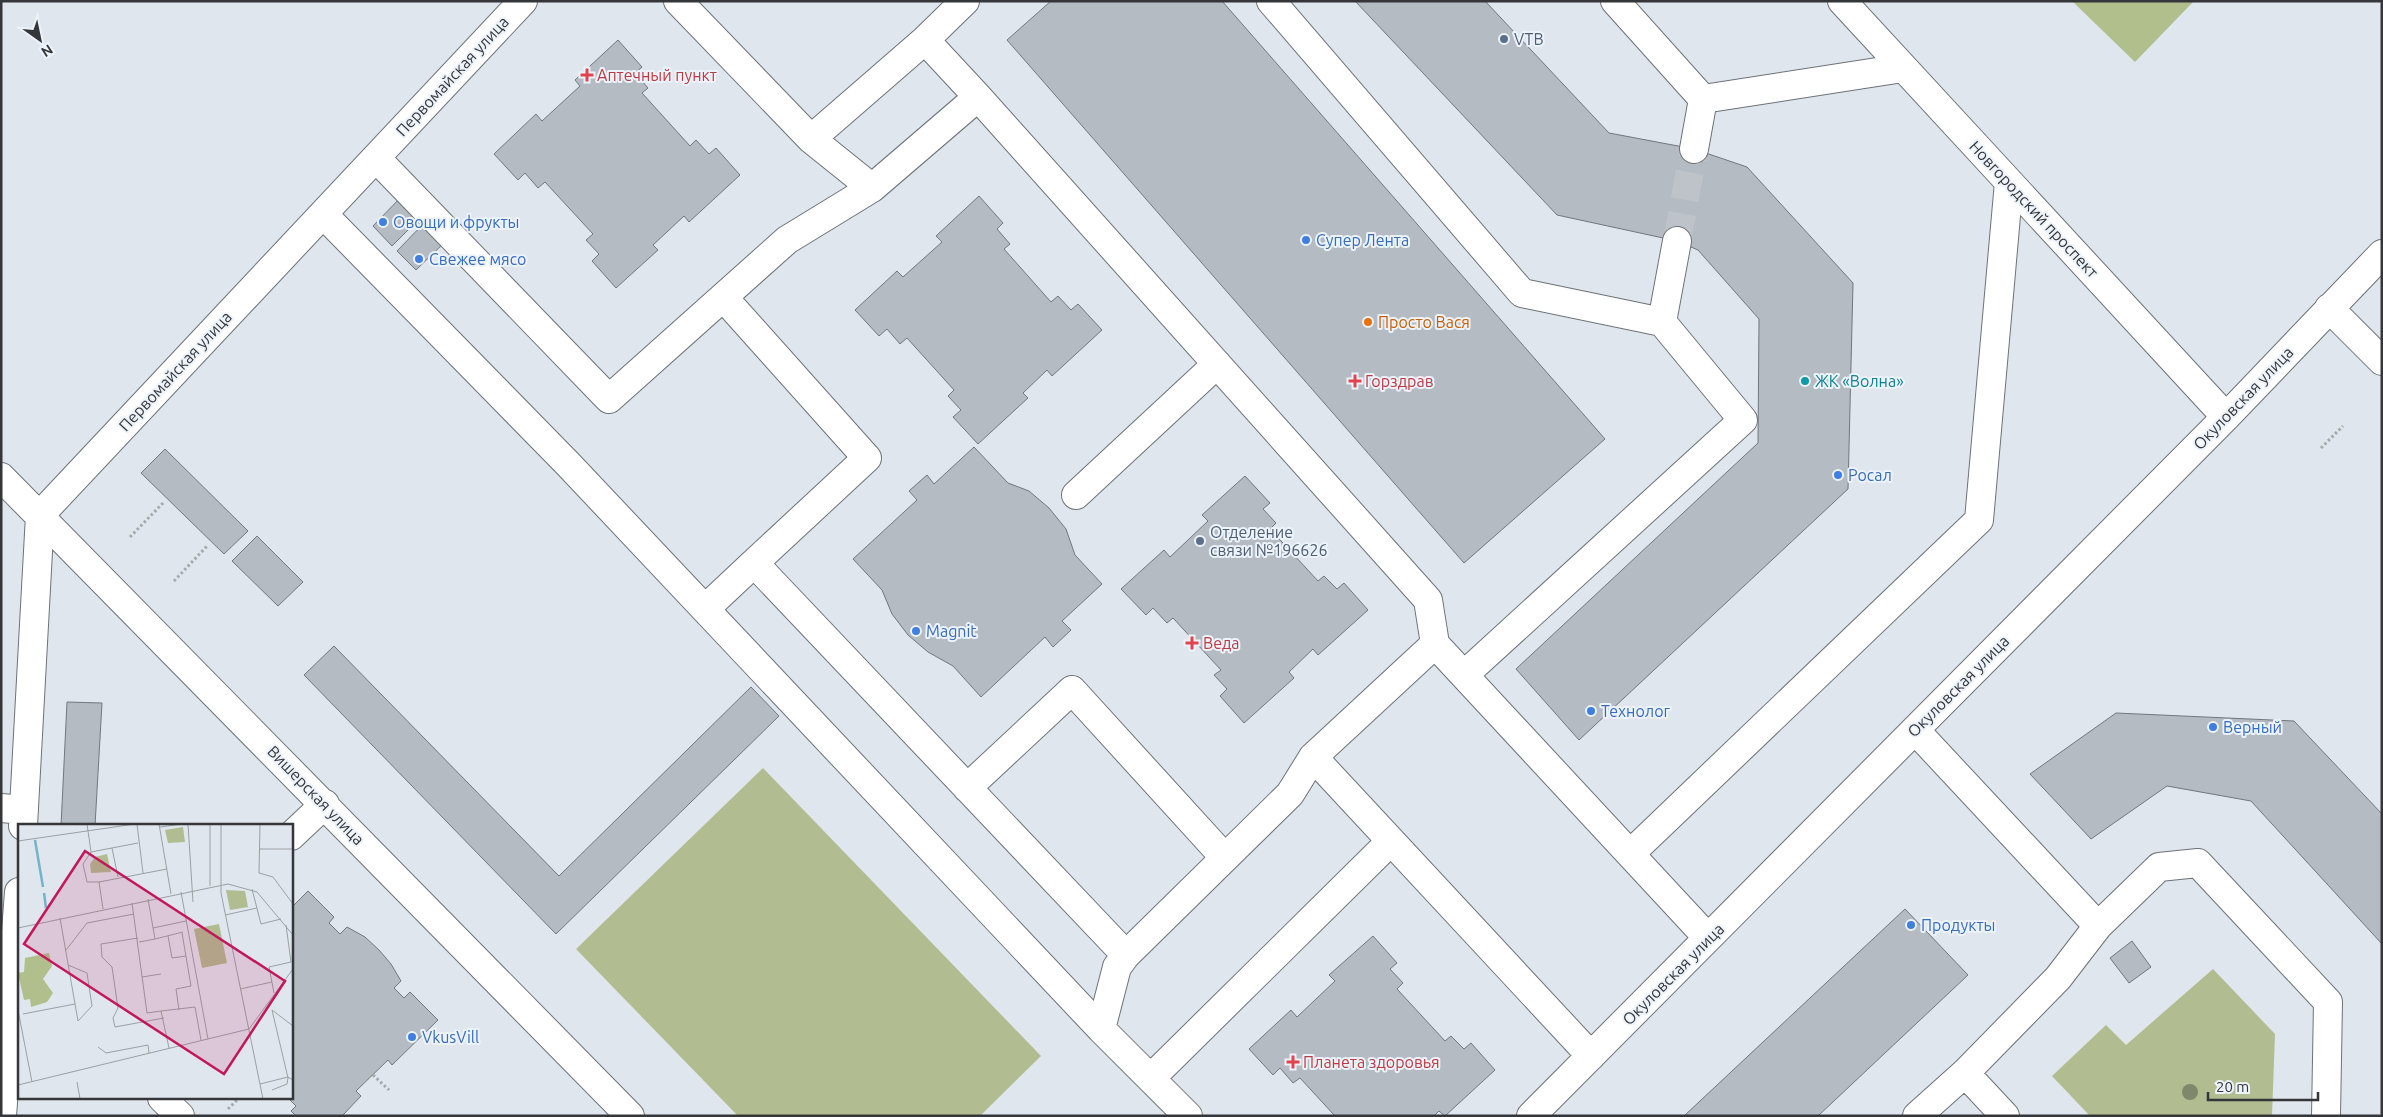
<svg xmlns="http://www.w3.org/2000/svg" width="2383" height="1117" font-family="Ubuntu,sans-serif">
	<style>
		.green { fill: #b1bd91 }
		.forest { fill: #b1bf8c }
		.building { fill: #b5bbc2; stroke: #72777d }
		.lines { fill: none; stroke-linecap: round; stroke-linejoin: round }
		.minor-tunnel { stroke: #bec3c9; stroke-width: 28; stroke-dasharray: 28 14; stroke-linecap: butt }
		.minor-casing { stroke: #6d7278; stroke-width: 30 }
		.path { stroke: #a4a9ae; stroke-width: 3; stroke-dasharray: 2.5 2.5; stroke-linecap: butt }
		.minor { stroke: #fff; stroke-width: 28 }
		.tree { fill: #80886b }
		.service-dot { fill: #5c6f8a; stroke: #edf3fa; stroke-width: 2 }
		.health-dot { fill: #e0444e; stroke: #edf3fa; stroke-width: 2 }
		.shop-dot { fill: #3f7fe0; stroke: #edf3fa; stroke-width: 2 }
		.food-dot { fill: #e8710a; stroke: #edf3fa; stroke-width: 2 }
		.culture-dot { fill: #0f9aa8; stroke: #edf3fa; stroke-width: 2 }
		.labels { text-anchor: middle; stroke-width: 4; stroke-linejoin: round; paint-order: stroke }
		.service-label { font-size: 16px; fill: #4e5e75; stroke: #edf3fa; text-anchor: start }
		.health-label { font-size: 16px; fill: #be3a42; stroke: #edf3fa; text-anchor: start }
		.street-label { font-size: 16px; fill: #343639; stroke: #edf3fa }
		.shop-label { font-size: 16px; fill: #366cbe; stroke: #edf3fa; text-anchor: start }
		.food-label { font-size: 16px; fill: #c56008; stroke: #edf3fa; text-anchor: start }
		.culture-label { font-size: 16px; fill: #0d838f; stroke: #edf3fa; text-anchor: start }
		.inset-river { fill: none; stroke: #75b3c8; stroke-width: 2.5 }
		.inset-road { fill: none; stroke: #9ba0a5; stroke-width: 1 }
		.view { fill: #c2185b; fill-opacity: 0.15; stroke: #c2185b; stroke-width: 2.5 }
		.inset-edge { fill: none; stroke: #343639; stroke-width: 2.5 }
	</style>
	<rect width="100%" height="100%" fill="#e0e6ed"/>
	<path class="green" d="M763,768L1041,1056L980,1116H738L576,949Z
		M2213,969L2275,1034L2272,1116H2090L2052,1076L2106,1025L2126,1045Z"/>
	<path class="forest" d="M2072,1H2194L2135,62Z"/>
	<path class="building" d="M1051,1H1222L1605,439L1464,563L1007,40Z
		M1355,1H1485L1609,133L1694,149L1747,167L1853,283L1848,489L1579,740L1516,669L1758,443L1759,319L1698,250L1677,241L1557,215Z
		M618,40L642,67L635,73L648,88L642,93L690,146L696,140L709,154L716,148L740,175L689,222L684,216L653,245L658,250L616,288L592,261L599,254L586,240L593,234L545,182L538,188L525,173L518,180L494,154L536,114L542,121L580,86L575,80Z
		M403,195L423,215L392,246L373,226Z
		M979,196L1003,223L997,229L1010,244L1004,249L1051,302L1058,296L1071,310L1078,304L1102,330L1052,376L1047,370L1023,393L1028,398L978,444L953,417L961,410L948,396L954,390L907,338L900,344L887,329L879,336L855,310L897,271L903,277L942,242L936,236Z
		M427,220L447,240L416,270L397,251Z
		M974,447L1008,483L1029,491L1049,508L1066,529L1075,555L1102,584L1062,621L1071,630L1053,647L1045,637L981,697L953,666L928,652L908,635L892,614L882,590L853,559L917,500L909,491L927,475L934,484Z
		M165,449L248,531L224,554L141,473Z
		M1245,476L1270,503L1263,509L1276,523L1270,529L1318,581L1324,576L1337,589L1344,583L1368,610L1318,655L1313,649L1289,672L1294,678L1244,723L1220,696L1227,689L1214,675L1221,670L1173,618L1167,623L1153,608L1146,615L1121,589L1164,550L1170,557L1208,521L1202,515Z
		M257,536L303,582L278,606L232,561Z
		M334,646L559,876L751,687L779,716L556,934L304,675Z
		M67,702L102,703L95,826H61Z
		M2116,713L2294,721L2382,814V944L2251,801L2167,786L2091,839L2030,774Z
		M308,891L334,917L329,923L340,934L347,927L365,937L379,950L391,964L401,981L394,988L404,998L410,992L438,1020L392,1065L388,1060L356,1091L361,1096L342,1116H296L291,1111L296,1106L288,1098H291V908Z
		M1905,909L1968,975L1818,1116H1684Z
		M1373,936L1397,963L1390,969L1403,983L1397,989L1445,1041L1451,1036L1464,1049L1471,1043L1495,1070L1445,1116L1439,1111L1434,1116H1335L1300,1078L1293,1083L1280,1068L1273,1075L1249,1049L1291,1010L1297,1017L1335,981L1329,975Z
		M2132,941L2151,967L2129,983L2110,958Z"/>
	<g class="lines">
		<path class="minor-tunnel" d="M1677,241L1694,149"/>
		<defs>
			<path id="minor" d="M678,1L811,139L872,188L978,97L1428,600L1435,644L1708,938
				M1271,1L1522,293L1662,322L1743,420L1464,675
				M1615,1L1703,99L1903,68
				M1842,1L2226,417
				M925,40L978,97
				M811,139L925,40L965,1
				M1694,149L1703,99
				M376,158L609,399L787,240L872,188
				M323,214L569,465L1101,1029L1188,1116
				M723,297L867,458L754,563L1126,955
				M2329,308L2382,361
				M1662,322L1677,241
				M1,477L630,1116
				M1076,495L1217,364
				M705,609L754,563
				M1435,644L1313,757L1591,1056
				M1915,730L2098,926L2159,867L2198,863L2328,1002L2326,1116
				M967,788L1072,690L1225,858
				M1,808L24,810
				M23,826L40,515L523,1
				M291,836L325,804
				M1630,854L1979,520L2009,182
				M1101,1029L1117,967L1126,955L1290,794L1313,757
				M1965,1073L2005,1116
				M1152,1077L1391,841
				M162,1098L180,1116
				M2,1116L19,892
				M1531,1116L2226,417L2382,254
				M1917,1116L1965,1073L2058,978L2098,926"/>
		</defs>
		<use href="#minor" class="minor-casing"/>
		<path class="path" d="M2321,448L2343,426
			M130,537L164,502
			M174,581L208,545
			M373,1075L389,1090
			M228,1109L239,1098"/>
		<use href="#minor" class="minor"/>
	</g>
	<circle class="tree" cx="2190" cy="1092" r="8"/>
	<g class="service-dot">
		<circle cx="1504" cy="39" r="5"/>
		<circle cx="1200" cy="541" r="5"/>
	</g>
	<g class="health-dot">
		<path d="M584.5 67.5h5v5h5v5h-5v5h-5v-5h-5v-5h5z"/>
		<path d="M1352.5 373.5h5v5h5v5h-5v5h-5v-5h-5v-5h5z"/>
		<path d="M1189.5 635.5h5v5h5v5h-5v5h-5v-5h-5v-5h5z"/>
		<path d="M1290.5 1054.5h5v5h5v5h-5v5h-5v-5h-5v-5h5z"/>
	</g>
	<g class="shop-dot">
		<circle cx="383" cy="222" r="5"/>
		<circle cx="1306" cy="240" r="5"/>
		<circle cx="419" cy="259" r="5"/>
		<circle cx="1838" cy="475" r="5"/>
		<circle cx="916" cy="631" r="5"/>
		<circle cx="1591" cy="711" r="5"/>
		<circle cx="2213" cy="727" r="5"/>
		<circle cx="1911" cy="925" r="5"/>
		<circle cx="412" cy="1037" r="5"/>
	</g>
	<circle class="food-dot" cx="1368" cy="322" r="5"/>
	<circle class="culture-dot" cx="1805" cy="381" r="5"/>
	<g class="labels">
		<g class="service-label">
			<text x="1514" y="45">VTB</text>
			<text x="1210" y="538">Отделение<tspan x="1210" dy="18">связи №196626</tspan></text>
		</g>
		<g class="health-label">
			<text x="597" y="81">Аптечный пункт</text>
			<text x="1365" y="387">Горздрав</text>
			<text x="1203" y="649">Веда</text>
			<text x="1303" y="1068">Планета здоровья</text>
		</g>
		<g class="street-label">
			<text transform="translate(452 76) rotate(-47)" y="6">Первомайская улица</text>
			<text transform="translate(2034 209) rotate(47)" y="6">Новгородский проспект</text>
			<text transform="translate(175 371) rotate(-47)" y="6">Первомайская улица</text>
			<text transform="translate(2243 398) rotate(-46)" y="6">Окуловская улица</text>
			<text transform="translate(1958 686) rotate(-45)" y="6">Окуловская улица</text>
			<text transform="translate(316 795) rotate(46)" y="6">Вишерская улица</text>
			<text transform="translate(1673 974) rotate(-45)" y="6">Окуловская улица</text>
		</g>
		<g class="shop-label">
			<text x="393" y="228">Овощи и фрукты</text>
			<text x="1316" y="246">Супер Лента</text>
			<text x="429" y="265">Свежее мясо</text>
			<text x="1848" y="481">Росал</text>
			<text x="926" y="637">Magnit</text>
			<text x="1601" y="717">Технолог</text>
			<text x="2223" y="733">Верный</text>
			<text x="1921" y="931">Продукты</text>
			<text x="422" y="1043">VkusVill</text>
		</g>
		<g class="food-label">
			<text x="1378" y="328">Просто Вася</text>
		</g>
		<g class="culture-label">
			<text x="1815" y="387">ЖК «Волна»</text>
		</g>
	</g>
	<g transform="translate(18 824)">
		<rect width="275" height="275" fill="#e0e6ed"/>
		<path d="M165,3L167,18L150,19L147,6ZM89,30L93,48L73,49L72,40L77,33ZM208,66L227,67L230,83L212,86ZM201,100L209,139L184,144L176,105Z" fill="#b1bd91"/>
		<path d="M31,129L34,142L25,155L35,169L29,178L13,183L12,175L6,176L0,149L6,148L7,134Z" fill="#b1bf8c"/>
		<path class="inset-river" d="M17,16L25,63M26,69L28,84"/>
		<path class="inset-road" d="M69,0L73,28L120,19M119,0L125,49M141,0L153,70M170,0L175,78M192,0V62M203,0V69L245,275M242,0L241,49L255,53L275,80M142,3L165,0M0,17L117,0M94,24L100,53M242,25H275M73,28L65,40L69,58H81L85,85M81,58L149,45M234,65L243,100L263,95M163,68L190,215M114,79L129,189L143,187L151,224M207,91L239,84M42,94L60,197M0,104L210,60L239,68L275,111M135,104L168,97M150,112L154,134L168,132M120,114L83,120L84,133L94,143L100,184L95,194L97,203L146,194M137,115L165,108M121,118L137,115L130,75M48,126L69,99L116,90M50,141L69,149L74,182L60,197M124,153L143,150M222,165L254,158M256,169L251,143L273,138L268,101M0,186L14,258M161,186L158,165L173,162L164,109M254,186L270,254L269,260L254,266M254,186L275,202M143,187L177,183L183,216M5,190L57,180M80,223L88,229L130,221L131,229M59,258L62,275M242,260L270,253L275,256M0,261L231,205L275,145"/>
		<path class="view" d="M67,27L267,157L206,250L6,120Z"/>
		<rect width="275" height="275" class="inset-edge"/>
	</g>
	<rect width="2383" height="1117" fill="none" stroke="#343639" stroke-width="5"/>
	<g transform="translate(40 40) rotate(147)" stroke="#edf3fa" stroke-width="4" paint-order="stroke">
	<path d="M0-4L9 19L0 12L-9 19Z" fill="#343639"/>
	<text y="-8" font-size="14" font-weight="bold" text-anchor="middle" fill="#343639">N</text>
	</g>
	<path d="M2208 1092v8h110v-8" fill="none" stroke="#343639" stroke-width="2.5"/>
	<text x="2216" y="1092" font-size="15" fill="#343639" stroke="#edf3fa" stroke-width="4" paint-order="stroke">20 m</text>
</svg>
